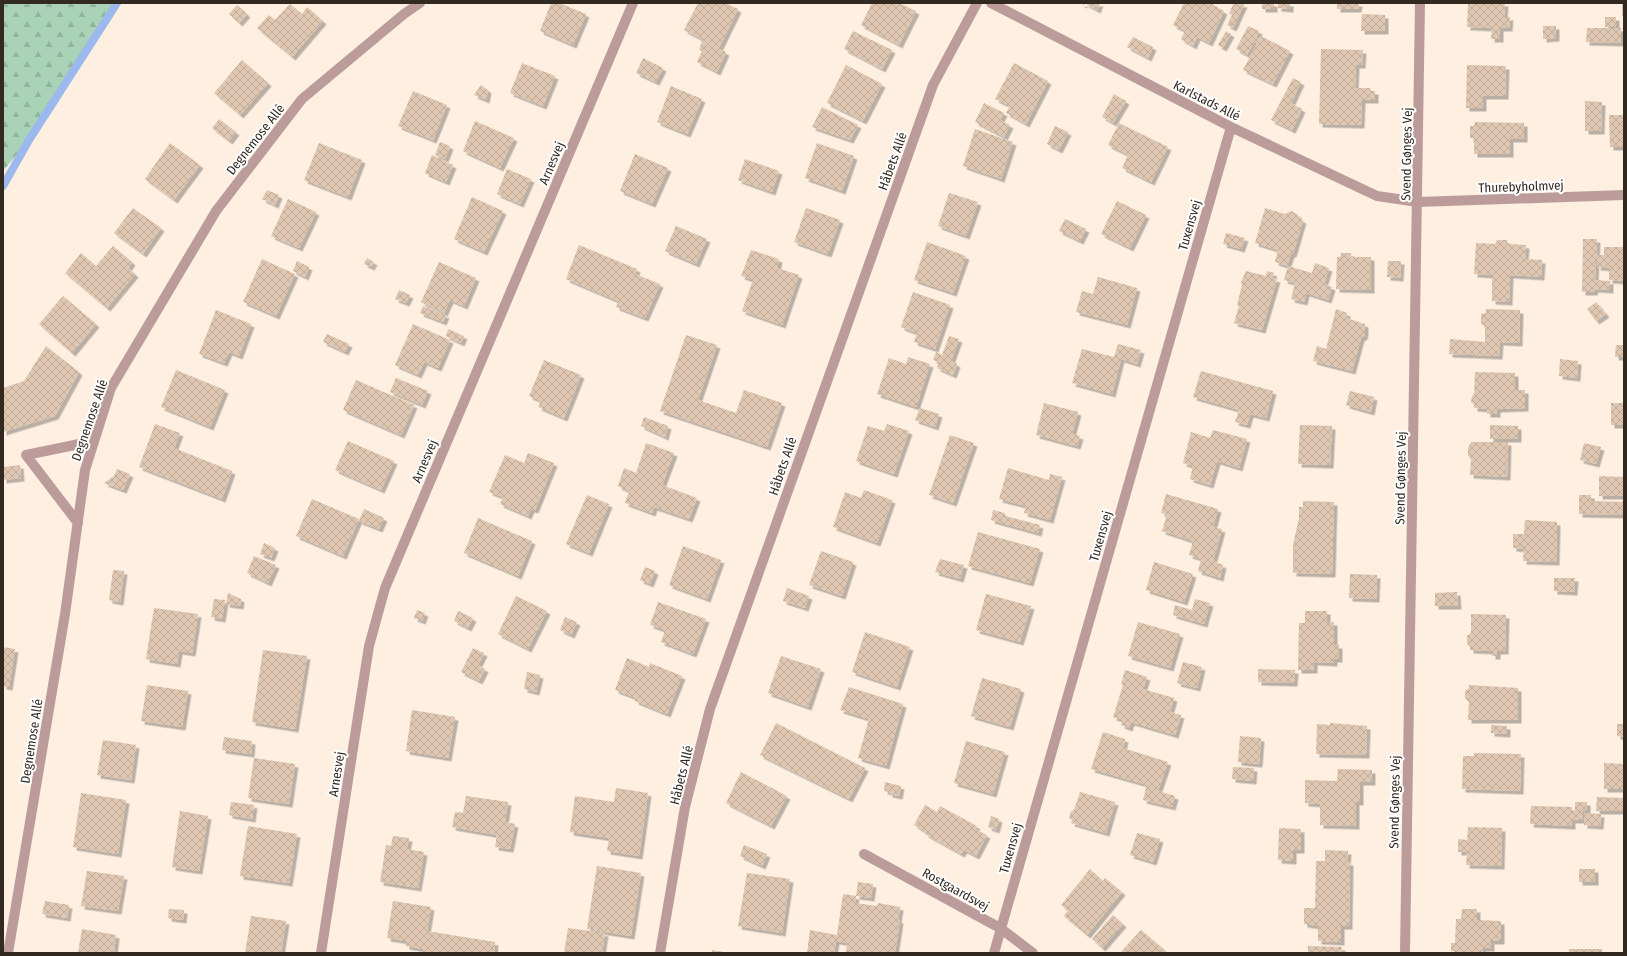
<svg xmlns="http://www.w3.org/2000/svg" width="1627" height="956" font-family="'Fira Sans Condensed',sans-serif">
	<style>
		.forest { fill: url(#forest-firs) }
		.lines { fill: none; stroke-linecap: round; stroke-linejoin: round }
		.stream { stroke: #9cb9ee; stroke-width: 8 }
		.building { fill: url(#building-cross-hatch); filter: url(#shadow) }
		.minor { stroke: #bb9c9b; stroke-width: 10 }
		.labels { text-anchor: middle; stroke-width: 4; stroke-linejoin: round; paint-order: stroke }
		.street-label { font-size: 13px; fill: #322920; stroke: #fff }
	</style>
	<defs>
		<pattern id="forest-firs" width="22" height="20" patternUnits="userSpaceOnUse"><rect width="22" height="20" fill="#a9d2b7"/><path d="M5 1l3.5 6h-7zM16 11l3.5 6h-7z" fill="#92b49d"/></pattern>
		<pattern id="building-cross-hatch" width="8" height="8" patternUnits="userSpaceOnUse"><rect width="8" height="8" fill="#dfc7b1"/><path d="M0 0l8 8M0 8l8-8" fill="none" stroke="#c0ab98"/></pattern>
		<filter id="shadow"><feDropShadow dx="3.5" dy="3.5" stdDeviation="0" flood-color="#0004"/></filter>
	</defs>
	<rect width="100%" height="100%" fill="#feefe1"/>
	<path class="forest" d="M3,3H117L29,140L3,171Z"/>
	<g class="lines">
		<path class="stream" d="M3,186L29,140L117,3"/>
	</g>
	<path class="building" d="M551,3H559L586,14L573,45L540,31Z
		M698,3H725L738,9L719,48L684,30Z
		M872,3H899L916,11L899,45L861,25Z
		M1080,3H1100L1097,10L1084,3V5Z
		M1184,3H1213V5L1224,11L1209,43L1197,37L1193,46L1181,39L1185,31L1173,25Z
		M1234,3L1244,4L1233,28L1227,25L1232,15L1229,13Z
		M1262,3H1274V9H1262Z
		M1278,3H1290V9L1278,8Z
		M1337,3H1359L1358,9H1337Z
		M1468,3H1505L1504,17H1510L1509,28H1500V39H1491L1492,28L1467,27Z
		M1622,3H1624V16H1622Z
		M290,4L302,14L307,7L323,21L292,57L257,28L269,15L275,20Z
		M237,5L247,14L239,23L229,14Z
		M1362,14L1385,15V31H1361Z
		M1605,17H1616V27H1605Z
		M1248,26L1259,31L1256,38L1259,39L1261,36L1290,51L1273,84L1243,70L1257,43L1254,42L1247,55L1236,49Z
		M1543,26H1556V38L1543,39Z
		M1587,28H1621V43L1586,42Z
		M853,31L892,50L882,69L844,49Z
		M1226,31L1231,34L1223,48L1218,45Z
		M1133,37L1153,47L1148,58L1127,47Z
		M702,41L726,52L717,72L697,62L702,51L699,50Z
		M1321,49L1363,50L1362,65H1356L1355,88H1370L1371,91H1375V100H1362L1361,125L1319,124Z
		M643,58L663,68L656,82L636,73Z
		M242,60L268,83L240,115L214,93Z
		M522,63L555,76L543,106L510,93Z
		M1014,63L1048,81L1026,124L1006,113L1010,106L995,99Z
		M846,65L882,84L863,121L827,103Z
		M1467,65L1506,66L1505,96H1483V108H1466Z
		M1293,78L1301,82L1291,103L1302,109L1292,130L1271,120Z
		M481,85L488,90L486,100L474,95Z
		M671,86L702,99L687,134L657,122Z
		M413,91L447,105L433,140L398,126Z
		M1114,94L1126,101L1113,123L1102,117Z
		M1585,101L1602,102L1601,131H1585Z
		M984,103L1004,113L1000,120L1010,125L1004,137L975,122Z
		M822,107L858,125L850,140L812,127Z
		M1609,115H1624V147H1610Z
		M219,119L236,132L229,141L212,128Z
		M475,121L514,138L500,168L463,151Z
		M1475,122L1524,123V139H1510V154H1474V138H1470V126H1474Z
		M1119,123L1168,147L1151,182L1122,168L1128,155L1108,145Z
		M1055,126L1068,132L1059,150L1047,144Z
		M975,129L1013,142L1001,179L963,166Z
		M440,142L450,146L445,159L435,155Z
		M170,143L200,165L174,200L145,179Z
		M319,143L362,160L348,197L304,180Z
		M817,143L854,156L842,191L805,178Z
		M635,154L668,168L652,204L620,191Z
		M432,155L453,165L446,182L425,173Z
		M745,159L779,171L772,192L738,180Z
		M507,169L531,179L520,204L497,194Z
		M267,190L279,195L275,205L262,199Z
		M949,193L978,202L966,236L938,226Z
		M472,197L503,211L484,252L454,239Z
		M288,199L316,212L299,248L271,236Z
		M1117,201L1146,215L1130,248L1101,234Z
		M133,208L161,228L143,254L114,233Z
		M806,208L840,220L828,254L794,242Z
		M1265,208L1285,214L1291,211L1297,214L1300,219L1303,220L1293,254H1291L1287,266L1275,262L1278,250L1255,243Z
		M1065,219L1086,229L1080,241L1059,231Z
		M676,226L707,239L696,264L665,251Z
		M1226,233L1245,238L1241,249L1223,244Z
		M1583,239H1597L1595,280L1610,281V290L1595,289L1594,292H1582Z
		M1497,240H1507L1508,244L1526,245L1525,259L1542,260L1541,277L1510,275L1509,302L1492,301V275L1474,274L1476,243L1495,244Z
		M927,242L966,256L953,293L914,280Z
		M579,245L637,269L635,274L660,284L645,318L616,307L618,301L566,279Z
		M113,246L132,262L128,268L135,274L107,308L65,273L81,253L96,266Z
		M1604,247H1624V281L1609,280V268L1597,267L1598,255H1604Z
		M751,250L779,259L777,268L799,275L782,325L742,311L753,280L741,276Z
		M1341,253H1351V257H1371V290L1336,289L1337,257H1340Z
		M367,258L374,262L371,267L364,264Z
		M262,259L295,274L276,316L243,302Z
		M297,261L309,267L305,277L293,271Z
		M1388,261H1401L1400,278L1387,277Z
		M439,262L476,278L464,306L450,300L444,313L421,302Z
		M1315,263L1329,268L1324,284L1332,287L1328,300L1306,293L1304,302L1291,299L1295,283L1284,280L1288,266L1312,273Z
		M1246,271L1266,276L1267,271L1274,273L1272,278L1277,279L1262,330L1234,323L1239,306L1237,305L1242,285L1241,282Z
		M1098,277L1137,288L1127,325L1076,312L1082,291L1093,294Z
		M399,290L410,295L406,303L395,299Z
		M913,292L950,305L935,349L914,342L917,333L901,327Z
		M63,296L96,324L72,353L39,324Z
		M1596,302L1606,314L1596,321L1587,309Z
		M423,306L446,315L443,322L420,313Z
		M1336,309L1347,313L1346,318L1365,324V331L1364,336L1361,338L1352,371L1313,361L1317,346L1326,349Z
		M1486,309L1520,310L1519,343L1500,342L1499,356L1449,354L1450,339L1485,342V326L1481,324V314L1486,313Z
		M216,310L251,324L239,356L229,352L224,363L199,354Z
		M413,324L450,340L438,368L424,362L418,375L395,365Z
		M448,329L464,336L461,343L446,336Z
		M327,334L349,344L345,352L323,342Z
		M686,335L717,345L698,400L736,413L744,390L782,403L767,447L660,411Z
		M949,336L959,339L951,361L957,364L953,375L937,368L939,362L933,360L936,352L942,355Z
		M1118,344L1141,350L1137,364L1121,359L1112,394L1072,383L1082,349L1114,357Z
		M1616,345H1624V357H1615Z
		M46,346L79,372L55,416L3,432V388L24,381Z
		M908,357L930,364L916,407L877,394L889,358L906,364Z
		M1560,359L1578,361L1577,378L1559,376Z
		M544,360L581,375L564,418L538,407L541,401L529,396Z
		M176,370L225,390L210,427L161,407Z
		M1201,371L1273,391L1266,418L1250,414L1247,425L1235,422L1239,410L1193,397Z
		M1475,372L1515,373V390H1525V408L1497,409V414H1487V409L1474,408V404L1471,402L1472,396L1474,394Z
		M396,378L428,391L422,405L390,392Z
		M356,380L414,405L401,435L343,410Z
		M1350,391L1374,397L1371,412L1346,405Z
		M1044,403L1078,412L1072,434L1080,436L1077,446L1036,435Z
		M1611,403H1624V425H1611Z
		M920,408L939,414L935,427L915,420Z
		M644,417L668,426L665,437L641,426Z
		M155,424L180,433L174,448L232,471L222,499L139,467Z
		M887,424L909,431L894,474L856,461L868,426L884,431Z
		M1300,425L1332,426L1330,465L1298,464Z
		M1490,425L1518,426V439H1490Z
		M1213,430L1247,439L1239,468L1217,461L1210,485L1190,479L1193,466L1183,463L1191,432L1210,438Z
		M950,435L974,443L953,503L929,495Z
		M348,441L394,461L381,490L335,470Z
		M1471,442H1508L1507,477L1470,475L1471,459L1468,455V448Z
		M646,443L674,453L662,485L697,498L689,519L654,507L652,513L625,503L629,491L618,486L624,468L636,473Z
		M1584,443L1601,447L1596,464L1580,460Z
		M528,453L554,463L535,510L531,509L528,516L500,504L503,497L489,492L505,455L524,463Z
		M20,465L21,478L3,480V467Z
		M1008,468L1049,480L1050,474L1062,477L1050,520L1024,513L1026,506L999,499Z
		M117,469L130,474L123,490L104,483L114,476Z
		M1599,476L1624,477V496H1599Z
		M864,490L892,500L877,543L833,527L845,492L861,498Z
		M1166,494L1218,509L1213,527L1222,529L1213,561L1223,565L1220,578L1198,571L1201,559L1189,555L1193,541L1162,531L1167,515L1161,513Z
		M587,495L609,504L589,553L566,544Z
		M1579,495H1591V501L1624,502V515L1579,514Z
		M312,499L359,519L343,556L296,536Z
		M1303,501L1334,502L1332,574L1293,573V545L1299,518V507H1303Z
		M364,509L384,518L379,529L359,521Z
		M993,510L1005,513V516L1040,525L1038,533L991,520Z
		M478,518L532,541L518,576L464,553Z
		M1525,520L1557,522L1556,562L1523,561L1524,549L1513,548V534H1524Z
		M978,532L1040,549L1030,583L968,566Z
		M264,543L275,548L271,558L260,554Z
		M683,546L721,560L707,599L669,585Z
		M821,551L853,562L842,596L809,585Z
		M254,556L276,565L268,583L247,573Z
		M940,559L964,565L960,579L935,572Z
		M1154,562L1193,574L1184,602L1146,590Z
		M645,567L655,571L650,584L640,580Z
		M113,570L124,571L120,602L109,600Z
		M1350,574L1377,575L1376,599L1349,598Z
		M1554,578H1575L1574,592L1554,591Z
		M787,588L809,596L805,608L783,601Z
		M1457,592L1458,606H1435V593Z
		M228,593L241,599L240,606L226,604Z
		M986,594L1031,606L1020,642L976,630Z
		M516,596L547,611L528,649L498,634Z
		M214,599L225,600L222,619L211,617Z
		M1195,599L1210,603L1204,624L1173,615L1175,605L1192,610Z
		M658,602L706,619L693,654L661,642L665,630L650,625Z
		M154,608L198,614L192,653L179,651L177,664L146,659Z
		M417,610L425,613L422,621L414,618Z
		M458,611L473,618L468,628L454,621Z
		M1305,611H1327V622H1334V645H1339V659H1334V663L1314,662V670H1298L1299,623H1305Z
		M1471,614L1506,615L1505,651H1497V656H1492V651L1470,650V647L1467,643V636L1471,633Z
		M565,617L577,622L571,635L560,630Z
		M1138,622L1180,634L1170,668L1128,656Z
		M865,632L910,647L897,687L852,672Z
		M3,647L15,649L9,687L3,686Z
		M473,648L484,653L478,665L485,669L479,681L461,672Z
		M263,650L307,656L295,729L252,722Z
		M781,656L821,669L808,707L768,693Z
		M627,658L649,667L650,663L682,676L667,714L635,701L636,698L615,690Z
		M1183,662L1202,667L1197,688L1177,683Z
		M1258,669L1295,670L1294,683L1258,682Z
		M1125,670L1147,677L1143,689L1174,698L1170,712L1181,715L1175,735L1131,722L1129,728L1121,725L1123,720L1113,717L1123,685L1121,684Z
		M527,672L540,675L536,692L524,689Z
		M982,678L1021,689L1010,727L971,716Z
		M147,685L188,691L182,727L141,721Z
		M1469,685L1518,688V720H1468L1469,702L1465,698V691L1469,688Z
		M849,687L903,704L886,766L858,758L869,719L840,710Z
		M412,710L455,717L448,758L406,751Z
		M776,723L865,768L849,799L760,755Z
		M1330,723L1367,726L1366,755L1316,754L1317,724L1330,725Z
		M1617,724H1624V737L1617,736Z
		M1491,725L1507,726V734L1491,733Z
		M1103,732L1125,739L1123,748L1168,762L1158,791L1175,796L1172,807L1143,800L1146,788L1144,784L1091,769Z
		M1240,736L1261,738L1259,764L1238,762Z
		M224,737L252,741L251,754L222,750Z
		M103,740L136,745L131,780L97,775Z
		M966,741L1005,752L993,794L954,783Z
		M1474,753L1521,754L1520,791L1462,789L1463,756H1474Z
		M254,758L295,764L289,804L248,798Z
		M1604,763L1624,764V789H1604Z
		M1233,767L1254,768L1253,781L1232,779Z
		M1338,769L1372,770V782H1360V802H1356V826L1320,825V804L1305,803V780L1337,781Z
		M741,772L787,796L771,826L726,803Z
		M885,782L901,786L899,796L889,794V792L884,791Z
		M616,788L648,793L639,856L607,851L609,838L570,832L575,796L614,802Z
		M1080,792L1115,802L1106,833L1071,823L1072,820L1069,818L1071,811L1074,810Z
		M81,793L126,800L118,854L73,847Z
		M466,796L508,802L505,822L515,824L510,849L495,847L497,835L452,827L455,812L463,813Z
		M1597,797L1624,798V811H1596Z
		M231,802L254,805L252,819L229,815Z
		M1575,802H1587V811H1583V820H1572V826L1530,824L1531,806L1572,807V811H1575Z
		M925,805L937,812L940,806L977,826L975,829L987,835L976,856L964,850L961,854L925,834L926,832L914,825Z
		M180,811L208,816L199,871L172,867Z
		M1584,813L1601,814L1600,826L1584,825Z
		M991,816L999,819L996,830L988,827Z
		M248,826L297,834L289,883L240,876Z
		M1468,827L1502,828L1501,866L1466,865L1467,852H1458V839L1467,840Z
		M1279,828L1301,829V850H1293V861L1278,860Z
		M1137,833L1160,839L1153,862L1130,855Z
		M393,836L409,838L407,849L424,852L418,888L380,882L386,845L391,846Z
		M744,845L767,854L762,866L740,856Z
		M1325,850L1348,851L1347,862H1350L1349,926H1341V942L1318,941V926L1304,924V908H1315L1316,861H1325Z
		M597,866L641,873L631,936L587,929Z
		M1090,869L1103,881L1105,878L1122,892L1087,935L1064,916L1068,910L1061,905Z
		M1579,869H1595V882H1579Z
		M87,871L124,876L118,911L81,906Z
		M747,873L790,879L782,933L738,926Z
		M858,882L873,884L871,898L856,896L855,903L877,906L878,903L900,907L898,920H900L895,953L846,952L847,943L836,941L834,953H807L810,930L837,935L843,894L856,896Z
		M45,901L69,905L67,918L42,914Z
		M393,901L431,907L427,931L495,942L494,953H423V949L406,946V941L387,938Z
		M169,909L184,910L183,920L168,918Z
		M1462,909H1477V920L1501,921V941H1491V948H1483L1482,953H1455V951H1451V943H1455L1456,919H1461Z
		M1113,915L1123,924L1102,948L1092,939Z
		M251,916L286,921L281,953H245Z
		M568,928L605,933L602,953H564Z
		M82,929L116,935L114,953H78Z
		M1141,930L1166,951L1165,953H1120Z
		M1308,946L1342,947L1341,953H1308Z
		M1569,949H1602V953H1569Z
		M712,950L724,952V953H712Z"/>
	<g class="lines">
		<path class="minor" d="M991,3L1231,127L1377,196L1418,202L1624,195
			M78,523L26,455L94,441
			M864,854L1000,928L1033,953
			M8,953L65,614L85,470L111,388L216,211L302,99L404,14L420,3
			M321,953L369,646L385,588L633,3
			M660,953L685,807L710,709L933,85L977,3
			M994,953L1231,127
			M1405,953L1420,3"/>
	</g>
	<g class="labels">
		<g class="street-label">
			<text transform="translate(1207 100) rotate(27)" y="5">Karlstads Allé</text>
			<text transform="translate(255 139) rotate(-52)" y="5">Degnemose Allé</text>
			<text transform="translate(1406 154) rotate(-89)" y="5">Svend Gønges Vej</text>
			<text transform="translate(892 161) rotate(-70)" y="5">Håbets Allé</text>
			<text transform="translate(551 163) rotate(-67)" y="5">Arnesvej</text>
			<text transform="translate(1521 186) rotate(-2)" y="5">Thurebyholmvej</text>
			<text transform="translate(1189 225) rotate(-74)" y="5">Tuxensvej</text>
			<text transform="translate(89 420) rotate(-71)" y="5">Degnemose Allé</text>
			<text transform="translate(424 461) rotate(-67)" y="5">Arnesvej</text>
			<text transform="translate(782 466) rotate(-71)" y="5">Håbets Allé</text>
			<text transform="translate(1400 478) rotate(-89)" y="5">Svend Gønges Vej</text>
			<text transform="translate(1100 536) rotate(-74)" y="5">Tuxensvej</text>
			<text transform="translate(31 741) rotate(-81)" y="5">Degnemose Allé</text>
			<text transform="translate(336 774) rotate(-81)" y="5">Arnesvej</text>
			<text transform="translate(681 775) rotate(-76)" y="5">Håbets Allé</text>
			<text transform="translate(1394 802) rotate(-89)" y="5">Svend Gønges Vej</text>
			<text transform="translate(1010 848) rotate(-74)" y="5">Tuxensvej</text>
			<text transform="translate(956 889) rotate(29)" y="5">Rostgaardsvej</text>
		</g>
	</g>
	<rect width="1627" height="956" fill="none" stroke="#322920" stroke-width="8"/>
</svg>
